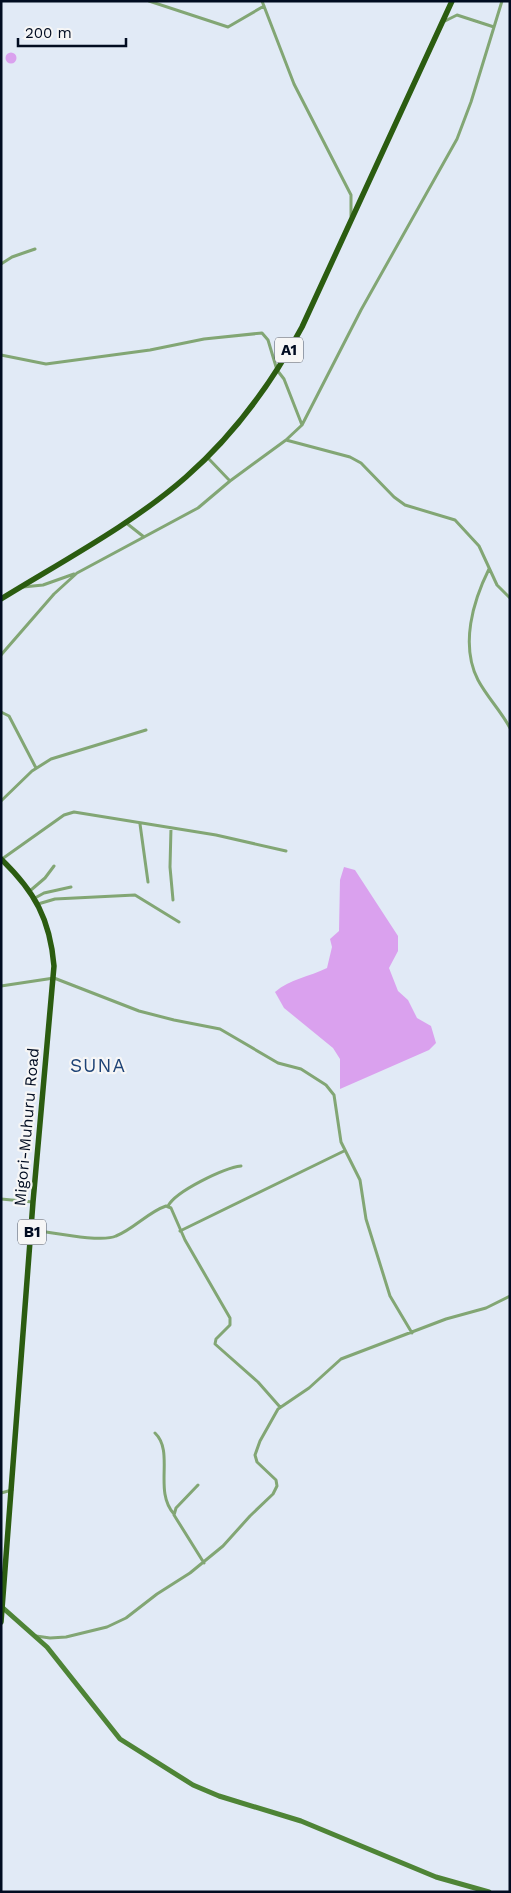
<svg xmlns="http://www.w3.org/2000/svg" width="511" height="1893" font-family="'Work Sans',sans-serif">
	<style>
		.water { fill: #daa1ee }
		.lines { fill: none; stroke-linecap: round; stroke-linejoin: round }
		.minor { stroke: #82a674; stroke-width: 3 }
		.secondary { stroke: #4e8436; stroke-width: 5 }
		.trunk { stroke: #2b5c10; stroke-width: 5.5 }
		.labels { text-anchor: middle; stroke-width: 4.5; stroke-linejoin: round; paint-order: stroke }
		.shield { fill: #f6f6f6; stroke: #4a5261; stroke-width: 1 }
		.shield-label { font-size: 15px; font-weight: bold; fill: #010c21 }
		.street-label { font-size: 16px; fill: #010c21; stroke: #f6f6f6 }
		.quarter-label { font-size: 19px; letter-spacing: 1px; fill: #1e4376; stroke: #f6f6f6 }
	</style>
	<rect width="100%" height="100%" fill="#e1eaf6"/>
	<path class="water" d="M5.5 58a5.5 5.5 0 1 1 11 0a5.5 5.5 0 1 1-11 0Z
		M344,867L355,870L398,936V951L389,968L398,991L408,1000L417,1018L431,1026L436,1043L429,1050L340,1089V1059L333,1048L284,1008L275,992C290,979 309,977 327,968L332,947L330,939L339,931L340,880Z"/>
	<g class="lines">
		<path class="minor" d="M149,1L228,27L264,6
			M262,1L294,84L351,195V216
			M443,22L457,15L494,27
			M1,264L12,257L35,249
			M1,355L46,364L150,350L204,339L262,333L268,340L277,370L284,379L302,425
			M286,440L350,457L361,463L394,497L405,505L455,520L479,546L497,585L510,598
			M208,458L230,481L286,440L302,425L361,310L457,139L471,102L502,1
			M125,522L144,537
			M489,569C473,601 460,645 478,680C487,697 501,711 510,728
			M23,587L43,585L74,574
			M1,655L54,594L77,573L198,508L230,481
			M1,712L9,716L36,768
			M1,801L32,771L51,759L146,730
			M140,824L148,882
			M171,828L170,867L173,900
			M2,859L64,815L74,812L216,835L286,851
			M31,890L45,878L54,866
			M35,898L44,893L71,887
			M38,904L55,899L135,895L179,922
			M1,986L54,978L139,1011L174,1020L220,1029L278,1063L301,1069L326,1085L334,1095L341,1142L360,1180L366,1219L390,1296L412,1333
			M1,1199L33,1202
			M168,1206C176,1191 224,1168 241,1166
			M32,1230C50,1232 102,1243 116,1236C134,1229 148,1212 166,1206L171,1208L185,1240L230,1318V1325L216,1339L215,1344L258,1382L280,1407
			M180,1231L344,1151
			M155,1433C175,1452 153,1491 174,1514
			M198,1485L176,1508L174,1515L204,1563
			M1,1493L12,1490
			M36,1636L50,1638L66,1637L107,1627L126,1618L157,1594L190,1573L223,1546L250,1516L273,1494L277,1486L276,1480L257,1462L255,1455L260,1441L278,1409L309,1388L341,1359L446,1319L486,1308L510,1296"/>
		<path class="secondary" d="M3,1608L47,1647L120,1739L193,1785L219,1796L301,1821L436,1877L489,1892"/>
		<path class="trunk" d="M1,599C61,562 134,523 186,477C234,435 272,383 302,327L452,1
			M1,859C35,892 50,919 54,966L33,1202L1,1622"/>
	</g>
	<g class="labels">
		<g class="shield">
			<rect x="275" y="337.5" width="28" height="25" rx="4"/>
			<rect x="18" y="1219.5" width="28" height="25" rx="4"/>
		</g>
		<g class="shield-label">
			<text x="289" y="355">A1</text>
			<text x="32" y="1237">B1</text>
		</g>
		<g class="street-label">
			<text transform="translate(26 1127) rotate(-85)" y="6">Migori-Muhuru Road</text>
		</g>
		<g class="quarter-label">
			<text x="98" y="1072">SUNA</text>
		</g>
	</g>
	<rect width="511" height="1893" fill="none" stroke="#010c21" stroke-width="5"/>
	<path d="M18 38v8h108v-8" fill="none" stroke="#010c21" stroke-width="2.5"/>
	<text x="25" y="38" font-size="15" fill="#010c21" stroke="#f6f6f6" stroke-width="4" paint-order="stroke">200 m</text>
</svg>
